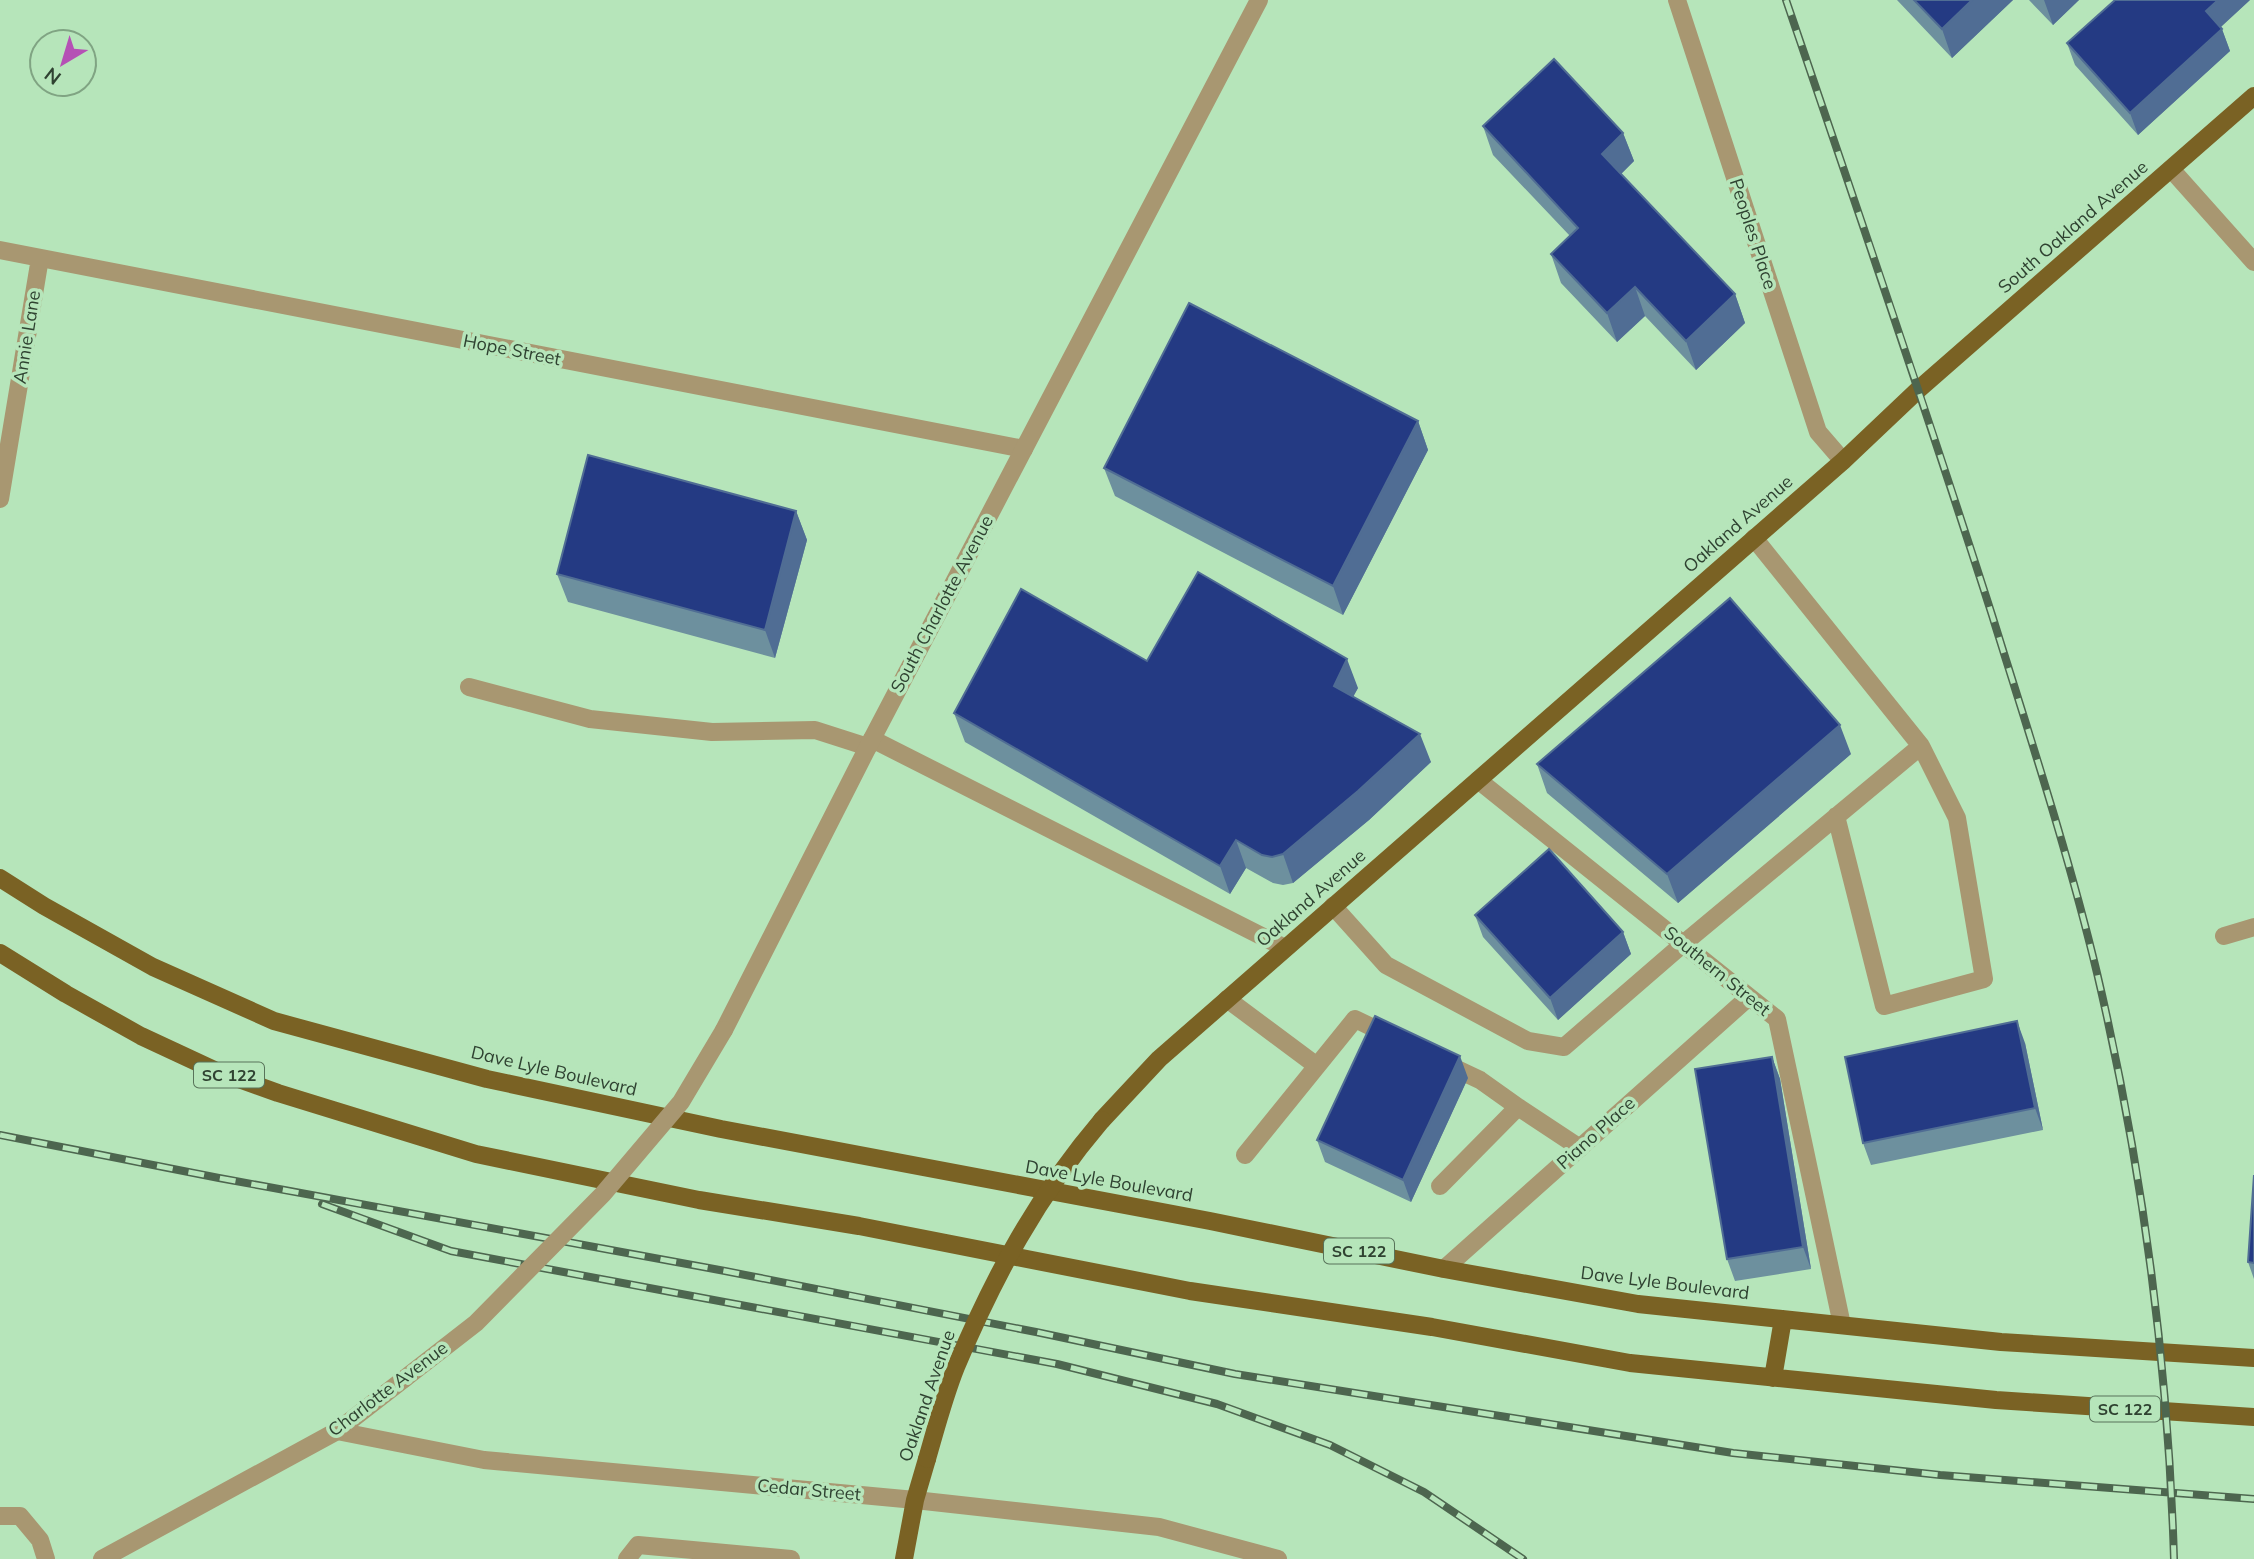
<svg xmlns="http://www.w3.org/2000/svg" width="2254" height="1559" font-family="Mulish,sans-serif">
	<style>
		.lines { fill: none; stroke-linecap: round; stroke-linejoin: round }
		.service { stroke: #a89771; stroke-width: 18 }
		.minor { stroke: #a89771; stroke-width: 18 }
		.tertiary { stroke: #a89771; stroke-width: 18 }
		.primary { stroke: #7a6224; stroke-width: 18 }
		.rail-casing { stroke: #4d664f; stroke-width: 8 }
		.rail { stroke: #b6e5ba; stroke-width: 5; stroke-dasharray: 16; stroke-linecap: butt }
		.tertiary-bridge { stroke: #a89771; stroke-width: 18 }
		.primary-bridge { stroke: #7a6224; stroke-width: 18 }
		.wall { fill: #6d909e }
		.shaded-wall { fill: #506d94 }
		.building { fill: #243a83; stroke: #506d94; stroke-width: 2 }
		.labels { text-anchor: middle; stroke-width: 7; stroke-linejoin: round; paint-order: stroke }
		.shield { fill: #b6e5ba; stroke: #58735a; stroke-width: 2 }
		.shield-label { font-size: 16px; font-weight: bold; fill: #2f4231 }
		.street-label { font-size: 18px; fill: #2f4231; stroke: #b6e5ba }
	</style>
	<rect width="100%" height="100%" fill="#b6e5ba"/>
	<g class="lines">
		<path class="service" d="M2171,169L2254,262
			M469,687L590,719L712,732L815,730L868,747
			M872,739L1285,948
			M1836,816L1884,1006L1984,979L1957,818L1921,746
			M1333,906L1386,965L1528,1041L1564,1047L1683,944L1921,746L1754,538
			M2224,936L2254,927
			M1227,999L1317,1066
			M1518,1107L1580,1148
			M1245,1155L1355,1019L1390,1036
			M1440,1186L1518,1107L1480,1080L1446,1064
			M627,1559L638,1545L791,1559"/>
		<path class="minor" d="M1677,0L1818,432L1843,461
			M0,250L1024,449
			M0,499L40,258
			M1478,780L1777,1019L1842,1325
			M1444,1269L1749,997
			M337,1431L484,1460L915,1500L1159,1527L1278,1559
			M0,1516H20L40,1540L46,1559"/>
		<path class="tertiary" d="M724,1030L872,739L1259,0
			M102,1559L337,1431L404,1379"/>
		<path class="primary" d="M0,878L44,906L153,967L274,1021L487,1079L721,1129L1210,1221L1444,1269L1638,1304L2001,1342L2254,1358
			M0,953L66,994L141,1036L214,1070L278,1093L476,1154L699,1200L859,1226L1190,1291L1432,1327L1630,1363L1996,1400L2254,1417
			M1102,1120L1159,1059L1843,461L1919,389L2254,96
			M1773,1378L1783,1319
			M904,1559L915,1500L927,1459"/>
		<defs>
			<path id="rail" d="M1786,0C1856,205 1926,409 1992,615C2029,734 2068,852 2097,973C2142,1165 2168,1362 2174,1559
				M0,1135L219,1178L725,1271L1036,1332L1235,1374L1733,1453L1940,1475L2254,1499
				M322,1204L451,1251L1057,1364L1217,1404L1330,1445L1424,1492L1523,1559"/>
		</defs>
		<use href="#rail" class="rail-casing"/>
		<use href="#rail" class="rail"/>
		<path class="tertiary-bridge" d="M404,1379L476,1323L603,1194L681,1102L724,1030"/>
		<path class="primary-bridge" d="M927,1459C936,1428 944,1397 956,1367C994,1276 1038,1195 1102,1120"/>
	</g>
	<path class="wall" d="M1897,0H2013L1952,58Z
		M2029,0H2079L2053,25Z
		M2250,0L2221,27L2230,51L2138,135L2075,65L2067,43Z
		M1483,126L1623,133L1634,161L1621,174L1735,294L1745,323L1696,370L1645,316L1617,342L1561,283L1551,254L1570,236L1493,155Z
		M1418,421L1428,450L1343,615L1115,496L1104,468Z
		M796,511L807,540L775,658L568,602L557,574Z
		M1147,661L1358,688L1353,696L1431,762L1369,820L1293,883L1283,885L1273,883L1246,868L1230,894L965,742L954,713Z
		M1851,754L1678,903L1547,793L1537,764Z
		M1475,915L1623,932L1631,954L1558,1020L1483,937Z
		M2025,1043L2043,1130L1871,1165L1863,1143Z
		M1772,1057L1780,1079L1811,1269L1735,1281L1727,1259Z
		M1468,1078L1411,1202L1325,1162L1317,1140Z
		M2254,1175V1279L2248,1262Z"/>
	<path class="shaded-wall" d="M1972,0H2013L1952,58L1942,29Z
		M2044,0H2079L2053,25Z
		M2218,0H2250L2214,33L2206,11Z
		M2222,29L2230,51L2138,135L2130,113Z
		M1623,133L1634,161L1612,183L1602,154Z
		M1635,287L1645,316L1617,342L1607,313Z
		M1735,294L1745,323L1696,370L1686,341Z
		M1418,421L1428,450L1343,615L1333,586Z
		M796,511L807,540L775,658L765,630Z
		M1347,659L1358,688L1344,714L1334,686Z
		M1840,725L1851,754L1678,903L1667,874Z
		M1420,734L1431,762L1369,820L1293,883L1283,854Z
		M1236,840L1246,868L1230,894L1220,866Z
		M1623,932L1631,954L1558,1020L1550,998Z
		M2017,1021L2025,1043L2043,1130L2035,1108Z
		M1460,1056L1468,1078L1411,1202L1403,1180Z
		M1772,1057L1780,1079L1811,1269L1803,1247Z"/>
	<path class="building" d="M1914,0H1972L1942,29Z
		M2115,0H2218L2206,11L2222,29L2130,113L2067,43Z
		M1554,59L1623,133L1602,154L1735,294L1686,341L1635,287L1607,313L1551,254L1578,228L1483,126Z
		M1189,303L1418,421L1333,586L1104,468Z
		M588,455L796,511L765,630L557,574Z
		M1198,572L1347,659L1334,686L1420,734L1358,791L1283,854L1272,857L1262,855L1236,840L1220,866L954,713L1021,589L1147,661Z
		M1730,598L1840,725L1667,874L1537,764Z
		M1549,849L1623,932L1550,998L1475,915Z
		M1375,1016L1460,1056L1403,1180L1317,1140Z
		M2017,1021L2035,1108L1863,1143L1845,1057Z
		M1772,1057L1803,1247L1727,1259L1695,1069Z
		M2254,1175V1263L2248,1262Z"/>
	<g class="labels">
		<g class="shield">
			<rect x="194" y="1062.5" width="70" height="25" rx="5"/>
			<rect x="1324" y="1238.5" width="70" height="25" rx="5"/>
			<rect x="2090" y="1396.5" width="70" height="25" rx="5"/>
		</g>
		<g class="shield-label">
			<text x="229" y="1081">SC 122</text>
			<text x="1359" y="1257">SC 122</text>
			<text x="2125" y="1415">SC 122</text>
		</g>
		<g class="street-label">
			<text transform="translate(2073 227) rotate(-41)" y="6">South Oakland Avenue</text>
			<text transform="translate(1753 234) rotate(72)" y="6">Peoples Place</text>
			<text transform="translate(27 337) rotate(-81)" y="6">Annie Lane</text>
			<text transform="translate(512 350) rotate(11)" y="6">Hope Street</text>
			<text transform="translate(1738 524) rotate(-41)" y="6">Oakland Avenue</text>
			<text transform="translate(942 604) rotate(-62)" y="6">South Charlotte Avenue</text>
			<text transform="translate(1311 898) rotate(-41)" y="6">Oakland Avenue</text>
			<text transform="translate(1717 971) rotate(39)" y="6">Southern Street</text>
			<text transform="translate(554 1071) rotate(13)" y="6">Dave Lyle Boulevard</text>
			<text transform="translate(1596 1133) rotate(-42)" y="6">Piano Place</text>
			<text transform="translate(1109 1181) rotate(10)" y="6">Dave Lyle Boulevard</text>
			<text transform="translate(1665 1283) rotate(7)" y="6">Dave Lyle Boulevard</text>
			<text transform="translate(388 1389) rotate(-37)" y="6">Charlotte Avenue</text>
			<text transform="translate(927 1396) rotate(-71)" y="6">Oakland Avenue</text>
			<text transform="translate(809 1490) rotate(5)" y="6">Cedar Street</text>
		</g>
	</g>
	<g transform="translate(63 63) rotate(218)"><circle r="33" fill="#b6e5ba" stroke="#80a483" stroke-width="2"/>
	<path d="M0-5L12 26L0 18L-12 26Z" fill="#b550b5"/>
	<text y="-10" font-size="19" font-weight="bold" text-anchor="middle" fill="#2f4231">N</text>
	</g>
</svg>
